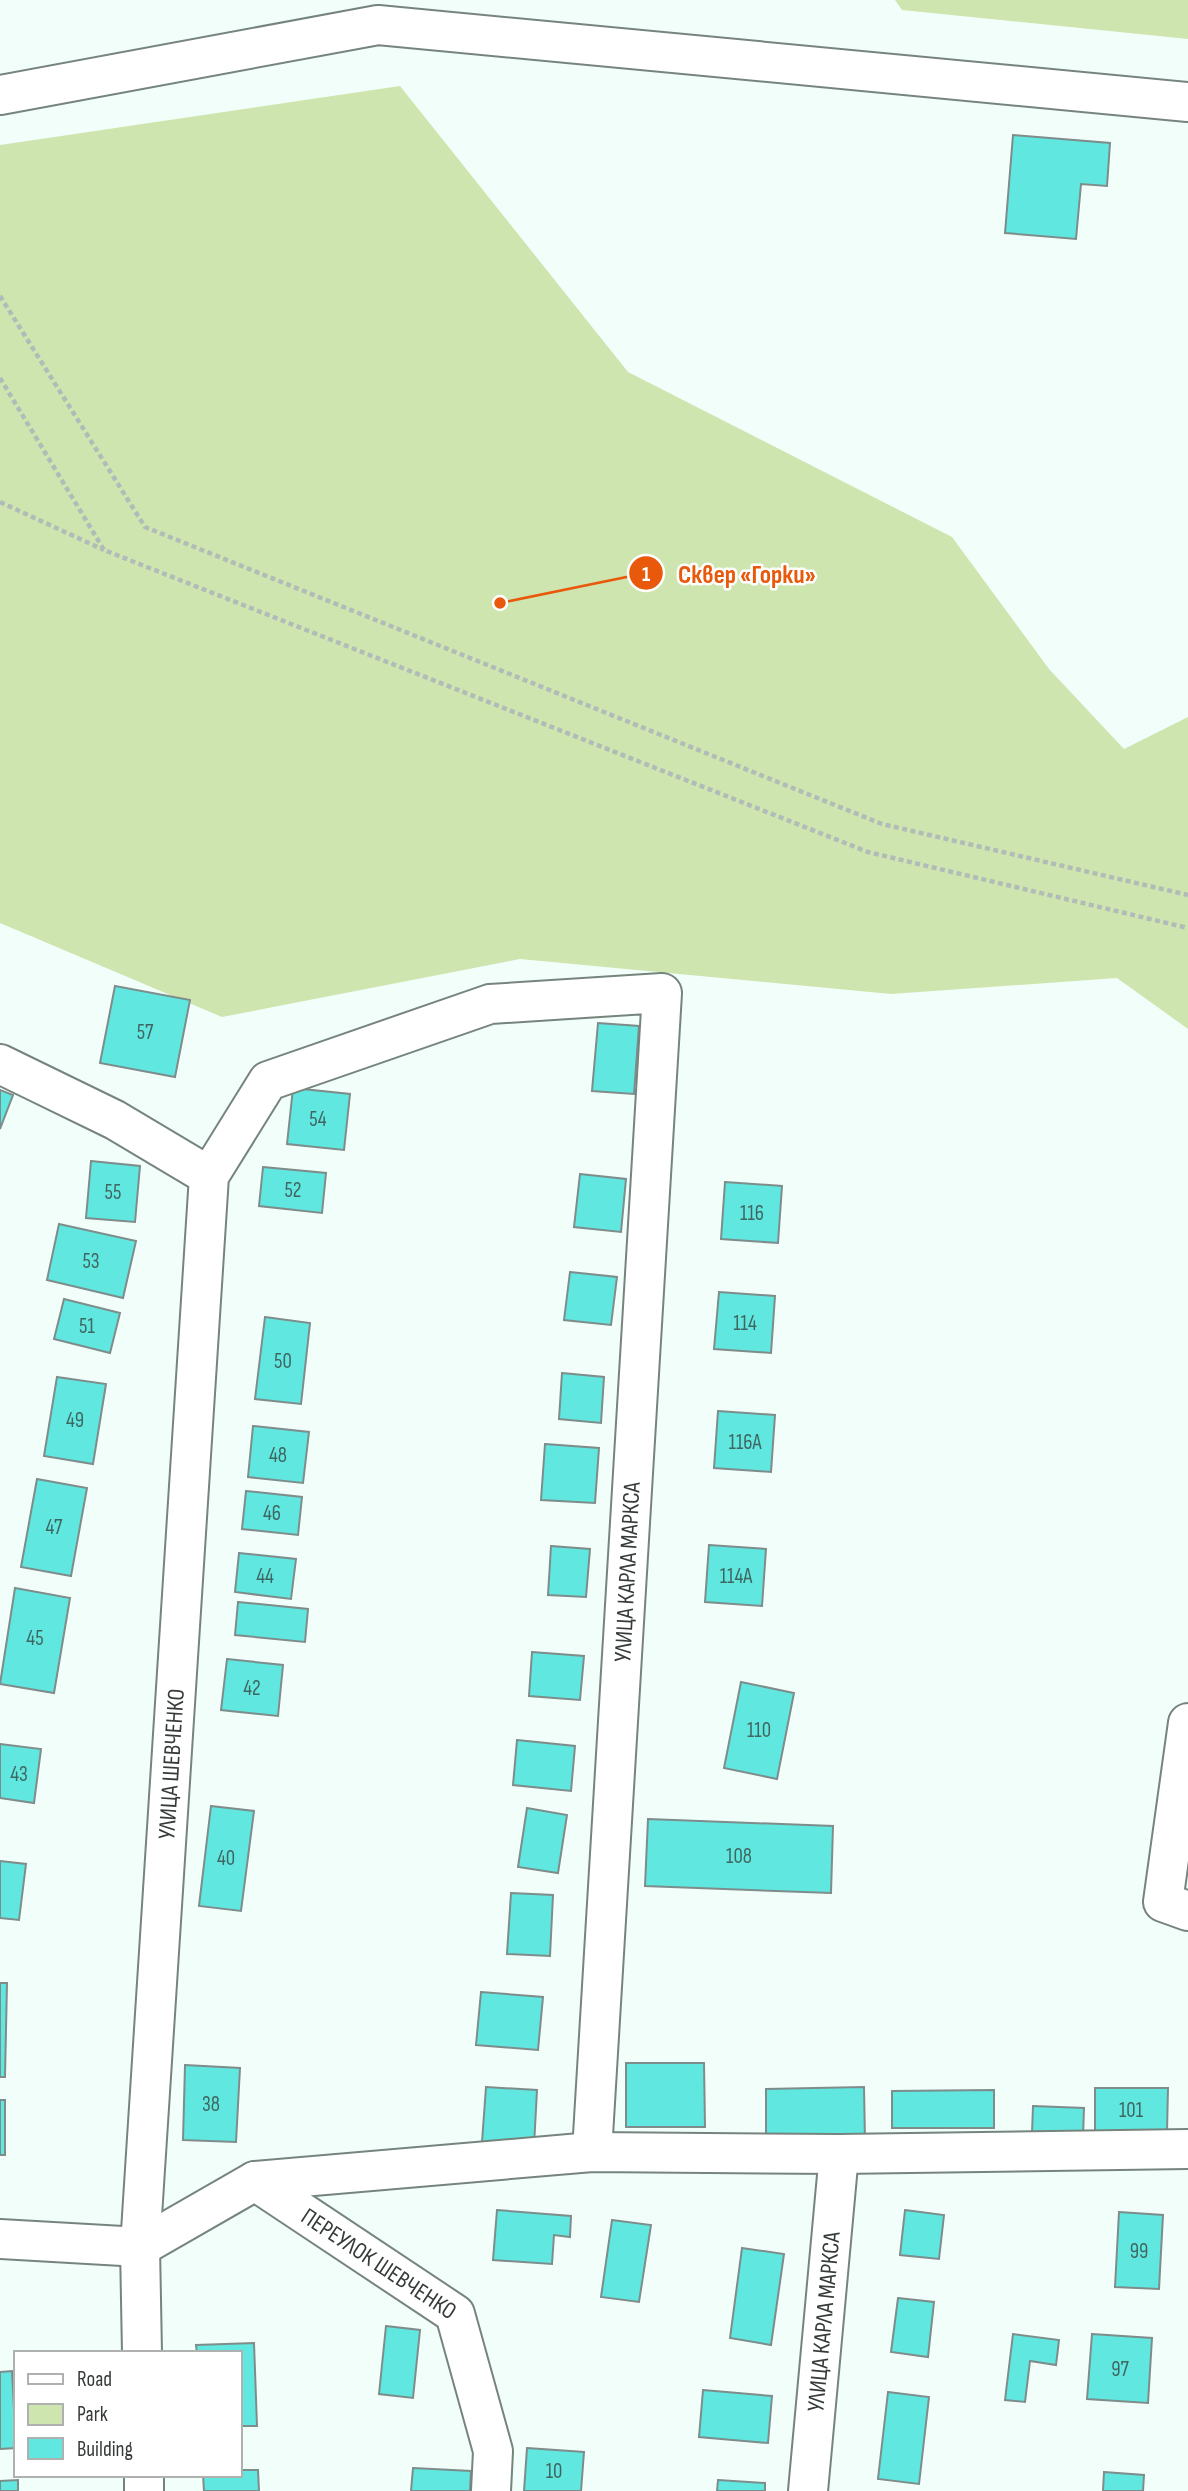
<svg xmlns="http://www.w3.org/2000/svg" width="1188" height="2491" font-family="'Sofia Sans Condensed',sans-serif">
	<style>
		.green { fill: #cfe5b0 }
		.building { fill: #60e8e0; stroke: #7d8d8c; stroke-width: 2 }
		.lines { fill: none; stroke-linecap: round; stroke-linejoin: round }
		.minor-casing { stroke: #76847e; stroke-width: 42 }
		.path { stroke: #b1bbb7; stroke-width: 4.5; stroke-dasharray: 5 3.5; stroke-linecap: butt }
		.minor { stroke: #fff; stroke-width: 38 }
		.labels { text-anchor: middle; stroke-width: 5; stroke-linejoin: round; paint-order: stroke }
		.number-label { font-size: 21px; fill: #406662 }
		.street-label { font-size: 24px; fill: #353b38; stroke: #fff }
		.leader { fill: none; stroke: #e8590c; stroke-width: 2.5 }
		.callout-dot { fill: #e8590c; stroke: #fff; stroke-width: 2.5 }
		.mark-label { font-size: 21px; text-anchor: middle; font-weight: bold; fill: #fff }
		.callout-label { font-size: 26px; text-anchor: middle; font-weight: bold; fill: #e8590c; stroke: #fff; stroke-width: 5; stroke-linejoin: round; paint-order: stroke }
	</style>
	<rect width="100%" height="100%" fill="#f2fef9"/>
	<path class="green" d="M895,0H1188V39L902,10Z
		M400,86L628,372L952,537L1049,669L1124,749L1188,717V1029L1117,978L891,994L520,959L222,1017L0,923V145Z"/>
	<path class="building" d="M1013,135L1110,143L1107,186L1081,184L1076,239L1005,233Z
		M115,986L190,1000L175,1077L100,1063Z
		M598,1023L639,1026L634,1094L592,1091Z
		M293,1088L350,1094L344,1150L287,1144Z
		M0,1090L13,1095L0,1129Z
		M91,1161L140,1166L135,1222L86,1218Z
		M263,1167L326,1173L322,1213L259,1206Z
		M580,1174L626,1179L621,1232L574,1227Z
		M725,1182L782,1186L778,1243L721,1239Z
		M59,1224L136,1241L123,1298L47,1280Z
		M570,1272L617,1277L611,1325L564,1320Z
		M719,1292L775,1296L771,1353L714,1349Z
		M64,1299L120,1313L110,1353L54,1339Z
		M265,1317L310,1323L301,1404L255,1399Z
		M562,1373L604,1377L601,1423L559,1419Z
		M57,1377L106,1384L93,1464L44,1456Z
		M718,1411L775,1415L771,1472L714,1468Z
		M253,1426L309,1432L303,1483L248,1477Z
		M545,1444L599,1448L595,1503L541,1500Z
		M37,1479L87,1488L71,1576L21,1567Z
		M246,1491L302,1497L298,1535L242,1529Z
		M709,1545L766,1549L762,1606L705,1602Z
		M551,1546L590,1549L586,1597L548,1595Z
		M239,1553L296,1559L291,1599L235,1592Z
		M15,1588L70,1598L54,1693L0,1684Z
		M238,1602L308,1609L305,1642L235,1635Z
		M532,1652L584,1656L580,1700L529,1696Z
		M227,1659L283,1665L278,1716L221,1710Z
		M741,1682L794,1693L777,1779L724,1768Z
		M517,1740L575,1746L571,1791L513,1785Z
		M0,1744L41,1749L34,1803L0,1798Z
		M211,1806L254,1811L241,1911L199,1906Z
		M527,1808L567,1815L558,1873L518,1867Z
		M648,1819L833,1826L831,1893L645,1886Z
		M0,1861L26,1864L19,1920L0,1918Z
		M511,1893L553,1895L550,1956L507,1954Z
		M0,1983H7L5,2077H0Z
		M481,1992L543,1997L538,2050L476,2045Z
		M626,2063H704L705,2127H626Z
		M185,2065L240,2068L236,2142L183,2140Z
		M486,2087L537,2090L534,2146L482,2142Z
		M864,2087L865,2142L766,2143V2089Z
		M1095,2088H1168L1167,2132H1095Z
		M994,2090V2128H892V2091Z
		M0,2100H5V2155H0Z
		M1033,2106L1084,2108L1083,2137L1031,2160Z
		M497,2210L571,2216L570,2237L554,2235L552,2264L493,2260Z
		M905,2210L944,2215L939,2259L900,2255Z
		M1119,2212L1163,2215L1159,2289L1115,2287Z
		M612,2220L651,2225L639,2302L601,2297Z
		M742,2248L784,2254L771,2345L730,2338Z
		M898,2298L934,2302L928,2357L891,2352Z
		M386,2326L420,2330L413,2398L379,2394Z
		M1013,2334L1059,2340L1056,2365L1030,2361L1025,2402L1005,2400Z
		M1092,2334L1152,2338L1148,2403L1087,2399Z
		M254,2343L257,2426H240V2353H197L196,2345Z
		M12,2371L16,2448L0,2449V2372Z
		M703,2390L772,2396L768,2443L699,2437Z
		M888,2392L929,2397L919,2484L878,2479Z
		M527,2448L584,2452L581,2491H524Z
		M413,2468L471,2471L470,2491H411Z
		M240,2470H258L259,2491H204L203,2475H240Z
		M1104,2472L1144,2475L1143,2491H1103Z
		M18,2480V2491H0V2481Z
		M718,2480L765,2483V2491H717Z"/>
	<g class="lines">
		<defs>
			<g id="minor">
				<path d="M0,95L378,25L1188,102"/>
				<path d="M0,1064L115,1120L209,1176"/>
				<path d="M1188,1723L1163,1902L1188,1911"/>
				<path id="s1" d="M255,2181L455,2314L493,2451L491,2491"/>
				<path d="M0,2239L140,2247L255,2181L592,2152L839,2154L1188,2149"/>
				<path id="s2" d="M142,2353L140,2247L209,1176L268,1081L490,1004L662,993L592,2152"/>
				<path d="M144,2475V2491"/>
				<path id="s3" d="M808,2491L839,2154"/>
			</g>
		</defs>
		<use href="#minor" class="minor-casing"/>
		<path class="path" d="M0,296L145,527L882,824L1188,895
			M0,378L104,550L868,852L1188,928
			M0,502L104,550"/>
		<use href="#minor" class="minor"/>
	</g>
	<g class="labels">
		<g class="number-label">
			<text x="145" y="1039">57</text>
			<text x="318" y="1126">54</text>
			<text x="293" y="1197">52</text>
			<text x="113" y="1199">55</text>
			<text x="752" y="1220">116</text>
			<text x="91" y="1268">53</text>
			<text x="745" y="1330">114</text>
			<text x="87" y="1333">51</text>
			<text x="283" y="1368">50</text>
			<text x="75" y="1427">49</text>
			<text x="745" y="1449">116А</text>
			<text x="278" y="1462">48</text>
			<text x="272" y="1520">46</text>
			<text x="54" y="1534">47</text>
			<text x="265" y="1583">44</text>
			<text x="736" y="1583">114А</text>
			<text x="35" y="1645">45</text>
			<text x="252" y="1695">42</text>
			<text x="759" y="1737">110</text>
			<text x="19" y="1781">43</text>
			<text x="739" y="1863">108</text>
			<text x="226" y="1865">40</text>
			<text x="211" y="2111">38</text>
			<text x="1131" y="2117">101</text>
			<text x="1139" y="2258">99</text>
			<text x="1120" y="2376">97</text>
			<text x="554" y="2478">10</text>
		</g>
		<g class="street-label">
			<text transform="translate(627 1572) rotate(-87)" y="8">УЛИЦА КАРЛА МАРКСА</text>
			<text dy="8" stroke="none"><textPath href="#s2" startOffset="590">УЛИЦА ШЕВЧЕНКО</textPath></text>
			<text dy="8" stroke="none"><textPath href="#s1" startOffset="149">ПЕРЕУЛОК ШЕВЧЕНКО</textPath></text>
			<text dy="8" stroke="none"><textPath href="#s3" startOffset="170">УЛИЦА КАРЛА МАРКСА</textPath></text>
		</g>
	</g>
	<path class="leader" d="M500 603L646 573"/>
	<g class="callout-dot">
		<circle cx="500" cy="603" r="7"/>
		<circle cx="646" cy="573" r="18"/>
	</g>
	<g class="mark-label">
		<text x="646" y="581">1</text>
	</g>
	<g class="callout-label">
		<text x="747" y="583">Сквер «Горки»</text>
	</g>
	<rect x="14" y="2351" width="228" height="126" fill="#ffffff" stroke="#aeb1af" stroke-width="2"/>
	<rect x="28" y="2374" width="35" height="10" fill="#ffffff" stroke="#aeb1af" stroke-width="2"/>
	<text x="77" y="2386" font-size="21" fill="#353b38">Road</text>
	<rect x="28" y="2404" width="35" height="21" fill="#cfe5b0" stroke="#aeb1af" stroke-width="2"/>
	<text x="77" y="2421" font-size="21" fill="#353b38">Park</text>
	<rect x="28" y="2438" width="35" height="21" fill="#60e8e0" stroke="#aeb1af" stroke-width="2"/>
	<text x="77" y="2456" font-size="21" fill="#353b38">Building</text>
</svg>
